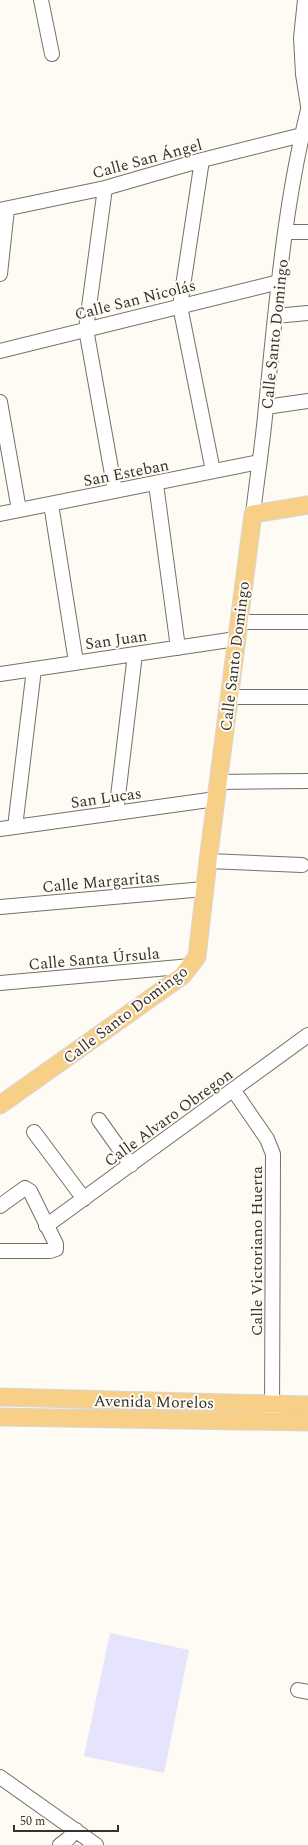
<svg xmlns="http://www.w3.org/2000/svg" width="308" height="1845" font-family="Spectral,serif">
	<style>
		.green { fill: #e6e4fd }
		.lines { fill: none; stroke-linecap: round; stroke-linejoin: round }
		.minor-casing { stroke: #787063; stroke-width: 16 }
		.major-casing { stroke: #d7d6d5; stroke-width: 19 }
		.minor { stroke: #fff; stroke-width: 14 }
		.major { stroke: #f7cf87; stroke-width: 17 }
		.labels { text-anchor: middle; stroke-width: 4; stroke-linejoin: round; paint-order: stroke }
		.street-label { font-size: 16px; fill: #36322d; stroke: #fefaf4 }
	</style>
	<rect width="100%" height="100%" fill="#fefaf4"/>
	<path class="green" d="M110,1633L189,1650L164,1773L84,1756Z"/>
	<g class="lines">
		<defs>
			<path id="minor" d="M41,0L52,54
				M305,0L301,38L303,74L308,106
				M202,160L180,306L213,471
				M105,188L86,329L115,491
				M0,210L105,188L202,160L302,135
				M286,232H308
				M0,274L7,209
				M275,316L308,313
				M0,351L279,282
				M0,402L19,510
				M266,407L308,401
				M156,484L178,648
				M51,504L76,662
				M0,514L259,462
				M253,514C257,478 263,442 266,406C276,307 284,206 308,110
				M239,622H308
				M0,674L236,639
				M229,697H308
				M218,782L308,781
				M116,813L135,654
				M15,827L34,669
				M0,829L216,799
				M208,861L302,865
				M0,907L204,889
				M0,983L191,966
				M234,1091L267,1139L273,1154L272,1415
				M99,1120L131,1165
				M34,1132L84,1199
				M0,1206L25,1188L30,1191L56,1244V1249L50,1251H0
				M46,1226L308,1035
				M298,1690L308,1692
				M0,1777L96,1845
				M60,1845L68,1839L76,1830"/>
			<path id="major" d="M0,1105L182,976L197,957L208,861L253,514L308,505
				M0,1397L308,1405
				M0,1417L308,1422"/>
		</defs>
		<use href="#minor" class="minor-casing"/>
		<use href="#major" class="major-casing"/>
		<use href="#minor" class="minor"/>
		<use href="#major" class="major"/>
	</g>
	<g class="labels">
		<g class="street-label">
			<text transform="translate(147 158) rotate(-15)" y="6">Calle San Ángel</text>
			<text transform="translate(135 299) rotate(-14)" y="6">Calle San Nicolás</text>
			<text transform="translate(274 334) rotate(-84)" y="6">Calle Santo Domingo</text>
			<text transform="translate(126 472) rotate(-11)" y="6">San Esteban</text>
			<text transform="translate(116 639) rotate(-8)" y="6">San Juan</text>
			<text transform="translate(234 656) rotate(-83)" y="6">Calle Santo Domingo</text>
			<text transform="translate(106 797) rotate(-8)" y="6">San Lucas</text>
			<text transform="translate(101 881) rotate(-5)" y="6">Calle Margaritas</text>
			<text transform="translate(94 958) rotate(-5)" y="6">Calle Santa Úrsula</text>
			<text transform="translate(125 1014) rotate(-37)" y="6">Calle Santo Domingo</text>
			<text transform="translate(168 1117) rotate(-36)" y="6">Calle Alvaro Obregon</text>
			<text transform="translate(256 1251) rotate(-90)" y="6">Calle Victoriano Huerta</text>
			<text transform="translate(154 1401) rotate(1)" y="6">Avenida Morelos</text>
		</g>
	</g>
	<path d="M14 1825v6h104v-6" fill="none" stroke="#36322d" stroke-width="2"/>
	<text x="20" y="1825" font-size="12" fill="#36322d" stroke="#fefaf4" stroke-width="3" paint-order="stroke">50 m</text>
</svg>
